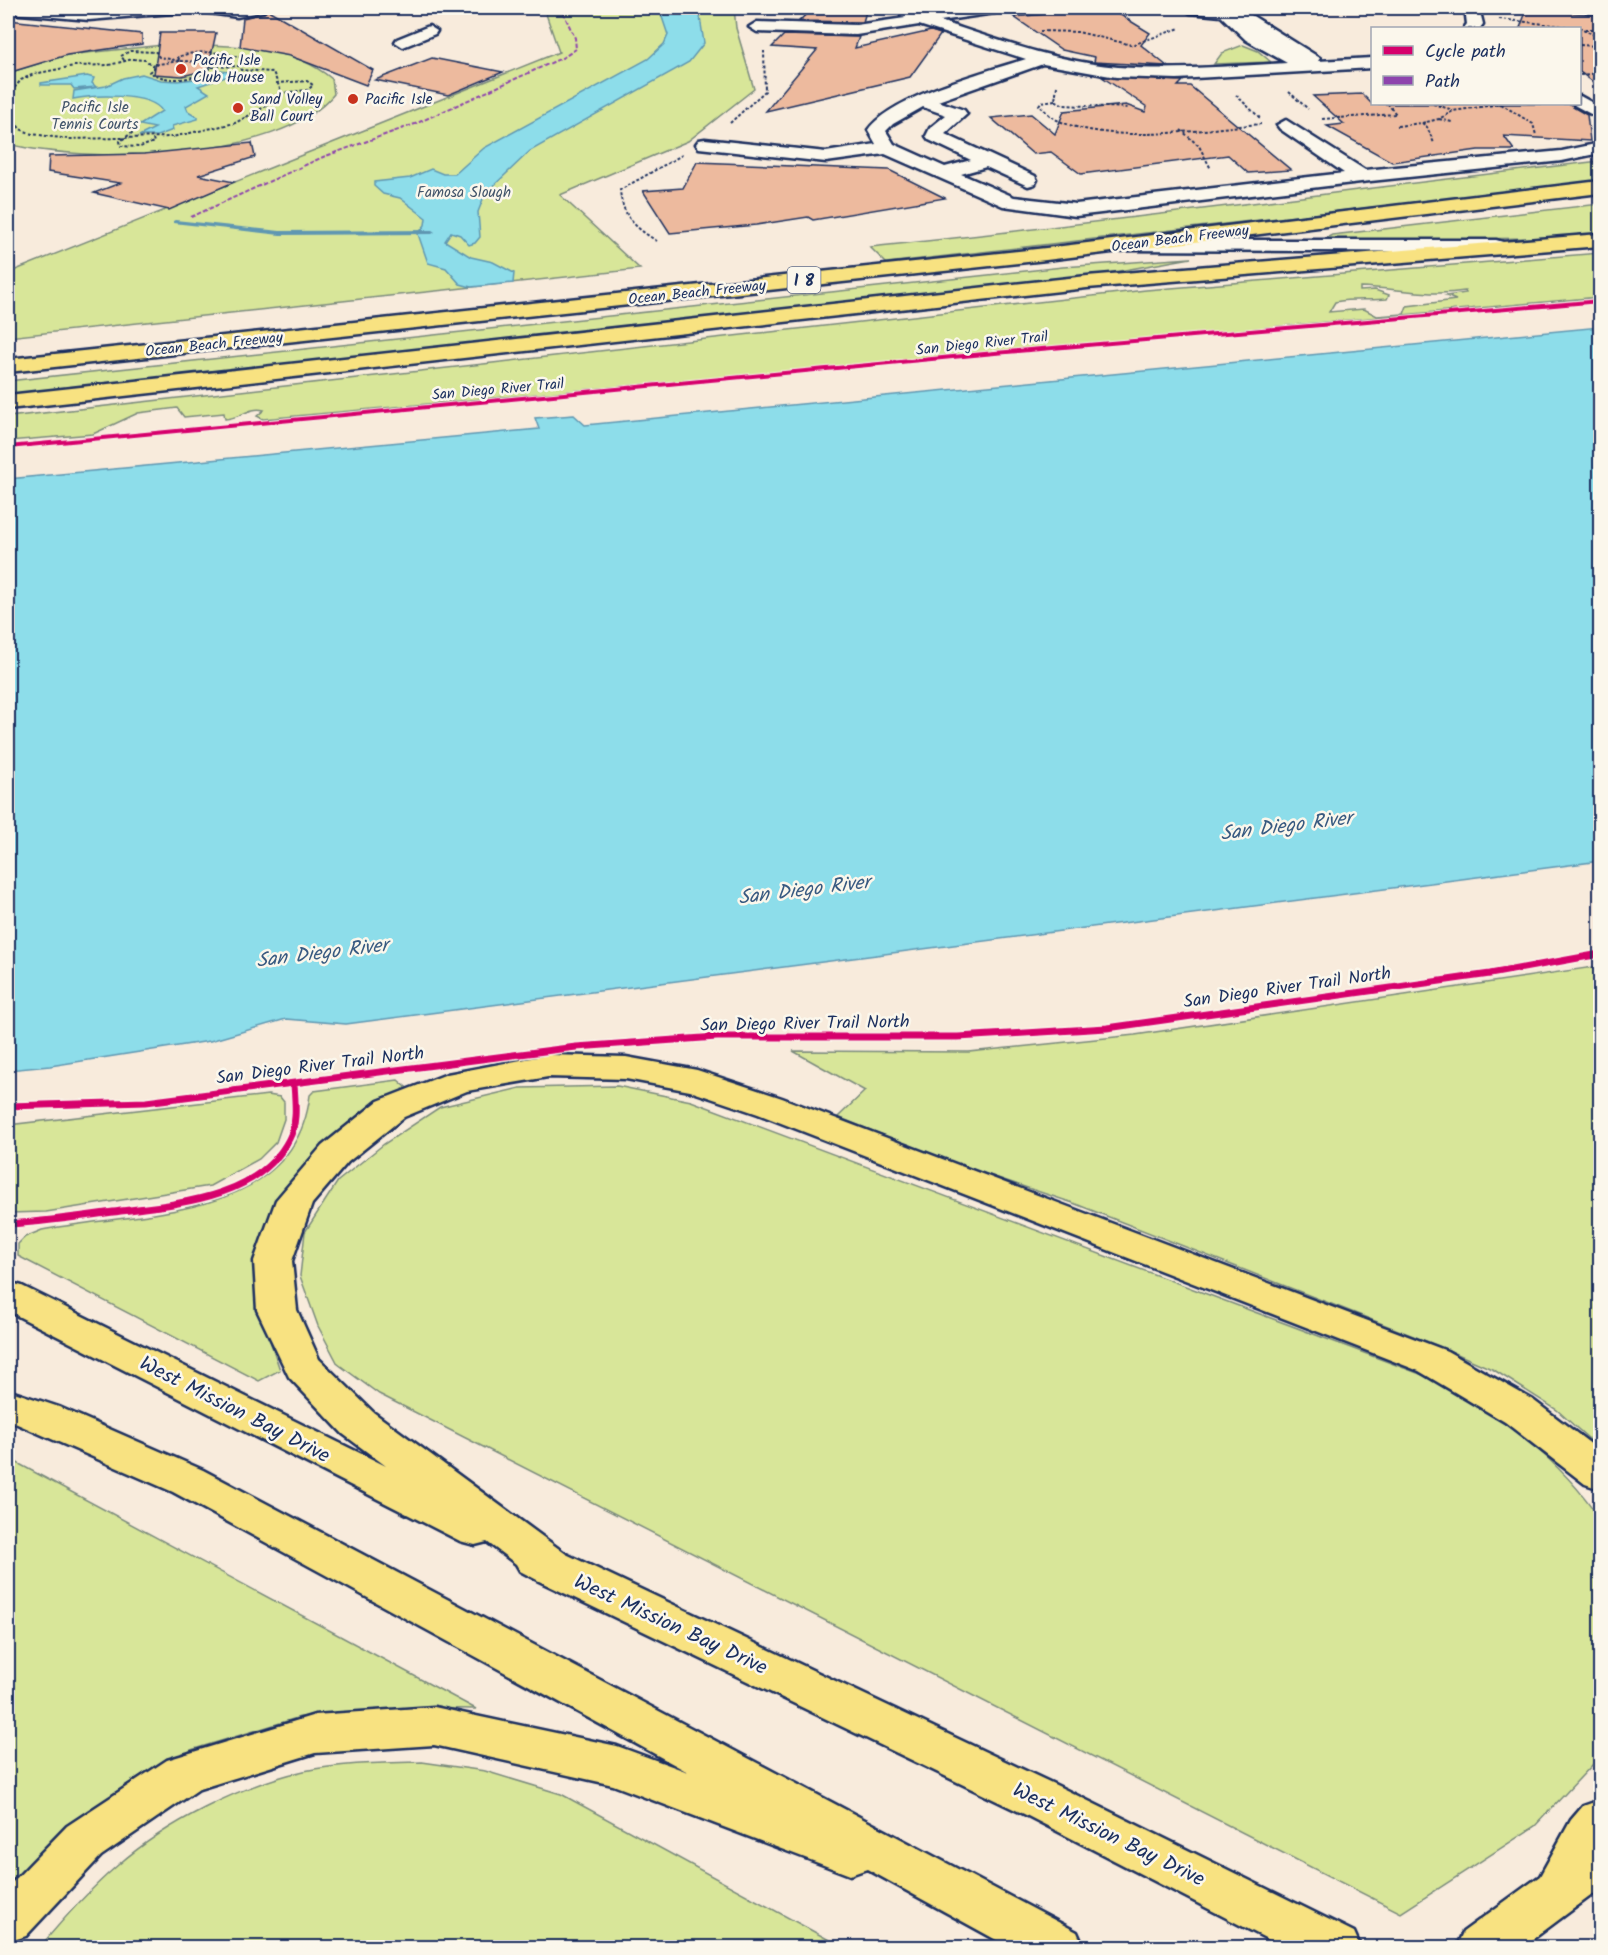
<svg xmlns="http://www.w3.org/2000/svg" width="1608" height="1955" font-family="Kalam,sans-serif">
	<style>
		.green { fill: #d8e699; stroke: #7a8a7c; stroke-width: 1.5; fill-rule: evenodd }
		.water { fill: #8dddea; stroke: #5f97b2; stroke-width: 1.5 }
		.lines { fill: none; stroke-linecap: round; stroke-linejoin: round }
		.stream { fill: #5f97b2; fill-rule: evenodd }
		.building { fill: #edba9e; stroke: #1b2f5e; stroke-width: 1.5 }
		.minor-casing { stroke: #1b2f5e; stroke-width: 5 }
		.major-casing { stroke: #1b2f5e; stroke-width: 5 }
		.highway-casing { stroke: #1b2f5e; stroke-width: 5 }
		.path { stroke: #1b2f5e; stroke-width: 2; stroke-dasharray: 3 2; stroke-linecap: butt }
		.minor { fill: #fbf7ec; fill-rule: evenodd }
		.major { fill: #f8e281; fill-rule: evenodd }
		.highway { fill: #f8e281; fill-rule: evenodd }
		.quiet { stroke: #8e44ad; stroke-width: 2; stroke-dasharray: 4.5 2; stroke-linecap: butt }
		.cycleway-far1-casing { stroke: #fbf7ec; stroke-width: 6 }
		.cycleway-casing { stroke: #fbf7ec; stroke-width: 10 }
		.cycleway-far1 { stroke: #d6006c; stroke-width: 4 }
		.cycleway { stroke: #d6006c; stroke-width: 7 }
		.poi-dot { fill: #c8321e; stroke: #fbf7ec; stroke-width: 2 }
		.labels { text-anchor: middle; stroke-width: 5; stroke-linejoin: round; paint-order: stroke }
		.far-poi-label { font-size: 15px; fill: #1b2f5e; stroke: #fbf7ec; text-anchor: start }
		.far-park-label { font-size: 15px; fill: #41546a; stroke: #fbf7ec }
		.far-street-label { font-size: 15px; fill: #1b2f5e; stroke: #fbf7ec }
		.shield { fill: #fbf7ec; stroke: #5e6b89; stroke-width: 1.5 }
		.shield-label { font-size: 16px; font-weight: bold; fill: #1b2f5e }
		.street-label { font-size: 18px; fill: #1b2f5e; stroke: #fbf7ec }
		.water-label { font-size: 20px; font-style: italic; fill: #385a81; stroke: #fbf7ec }
		.near-street-label { font-size: 21px; fill: #1b2f5e; stroke: #fbf7ec }
	</style>
	<rect width="100%" height="100%" fill="#f8ebdc"/>
	<filter id="ink" filterUnits="userSpaceOnUse"><feTurbulence type="fractalNoise" baseFrequency=".0167" numOctaves="2"/><feDisplacementMap in="SourceGraphic" scale="12" xChannelSelector="R" yChannelSelector="G"/><feConvolveMatrix kernelMatrix="1 2 1 2 8 2 1 2 1" color-interpolation-filters="sRGB"/></filter>
	<g filter="url(#ink)">
		<path class="green" d="M544,8H734L736,28L754,89L688,141L560,195L640,269L8,337V273L559,52Z
			M163,45C219,45 287,41 332,79L334,94C279,163 87,163 8,144V73L67,55Z
			M1243,45L1258,51L1271,62L1214,64L1222,53Z
			M1600,161V181L886,263L870,247C1114,222 1357,189 1600,161Z
			M1600,204V234L1532,238L1336,241L1326,238L1332,235Z
			M1600,253V297L263,419L257,416L264,410C249,406 240,419 225,419L224,413L184,417L177,408L138,413L93,434L8,441V417L1146,290ZM1360,287C1396,288 1429,297 1465,291L1466,293L1446,296L1456,300L1407,306L1404,314L1377,316L1364,309L1329,312L1335,302C1352,298 1369,301 1387,299L1389,295L1375,290L1360,291Z
			M1191,258L1086,277L8,395V381L1063,267Z
			M1600,966V1449L1557,1410L1494,1370L1439,1346L1073,1203L950,1162L838,1117L865,1091L793,1051L969,1052L1135,1035Z
			M398,1080L413,1093L321,1153L262,1317L280,1370L259,1381L18,1256V1244L25,1237L42,1230C137,1210 295,1223 310,1095L314,1091Z
			M617,1086L691,1101L1439,1381C1501,1418 1560,1458 1600,1519V1753L1594,1763L1535,1826L1401,1913L379,1394L338,1364L318,1326L300,1276L305,1232L338,1181L384,1144L440,1107L520,1088Z
			M268,1095L280,1097L284,1102V1119L276,1142L259,1159L210,1186L46,1212L8,1213V1125Z
			M8,1458L476,1709L400,1708L300,1717L191,1750L48,1851L8,1900V1650L12,1625L8,1585Z
			M422,1762L485,1771L561,1794L842,1947H40C64,1918 89,1890 118,1865C166,1823 241,1785 304,1771C343,1763 382,1763 422,1762Z"/>
		<path class="water" d="M659,8H697L699,11L704,43L689,62L530,151L485,194L478,212L480,237L475,243L469,245L460,235L451,232L445,241L471,257L493,262L514,273L513,283L471,287L460,284L446,268L428,263L418,234L425,225L426,218L400,198L383,194L374,186V182L410,178L431,169L443,174H455L484,148L648,59L664,44L668,35Z
			M221,71L238,73L198,86L209,93L186,106L188,111L198,117V119L172,126L173,130L157,136H139L155,128L140,125L162,111C150,92 93,95 73,99L74,91L106,86L123,78L142,74L161,80L177,81L195,79Z
			M87,76L94,78L92,83L96,87L74,89L71,85H41V83Z
			M1600,327V861L346,1024L286,1019L210,1041L50,1066L8,1070V479L539,429L535,418L574,415L585,425Z"/>
		<g class="lines">
			<path class="stream" d="M175,220L280,231L432,230L435,232L432,234L280,235L173,223V221Z"/>
		</g>
		<path class="building" d="M813,8H867L863,22L799,21Z
			M1109,8L1150,33L1141,45L1167,66L1094,62L1095,57L1062,50L1014,17Z
			M1527,9L1600,15V87L1580,72V28H1520Z
			M268,10L373,70L366,85L290,56L240,47L243,18L264,13Z
			M8,20L142,34V44L67,55L8,73Z
			M931,31L941,34L910,77L766,111L817,50L772,47L784,35L859,37L855,48Z
			M160,33H216L208,70L182,76L154,74Z
			M432,58L503,72L448,95L375,80Z
			M1102,77L1183,81L1178,86H1190L1291,170L1248,173L1228,155L1081,174L1051,152L1033,154L991,118L1031,114L1055,134L1064,111L1126,105L1145,112L1147,107Z
			M1362,94L1372,104H1573V107L1587,115L1590,141L1504,136L1514,150H1478L1392,162L1327,126L1344,124L1313,96Z
			M252,143L255,157L198,175L234,182L169,210L94,193L120,183L48,172L49,156L144,154Z
			M697,162L889,170L945,198L813,220L808,217L756,225L670,233L643,191L683,188Z"/>
		<g class="lines">
			<defs>
				<path id="minor" d="M8,8L89,10L130,8H267L264,11L237,17L196,11L89,20L9,13Z
					M892,8H909L922,15L969,8H1002L995,13L940,21C998,40 1057,62 1118,67C1174,71 1231,66 1287,63L1246,40L1221,16L1190,13L1182,8H1257L1255,11L1248,13L1320,58L1318,61L1372,58V68L1177,79L1116,77L1043,64L938,101L964,110L967,114L945,134L1035,176L1037,180L1035,184L1028,186L986,167L961,174L1014,197L1076,204L1344,173L1280,129L1277,125L1286,120L1365,170L1562,151L1600,143V153L1562,161L1361,182L1076,216L1003,206L885,154L826,162L699,148L696,144L699,140L705,139L826,152L876,144L868,130C892,96 985,72 1026,59L919,25L856,35L757,32L749,27L757,22L856,25L905,18ZM923,107L946,115L930,128L926,136L929,140L971,160L945,167L894,144L886,131L893,124Z
					M1465,8H1479L1483,24L1480,28H1464L1467,24Z
					M429,26L437,31L435,34L403,47L395,42L397,39Z
					M1580,96L1600,107V119L1574,105L1580,104Z
					M1122,240H1496L1503,242L1506,246L1503,250L1496,252L1115,250L1112,246L1115,242Z"/>
				<path id="major" d="M548,1055L626,1057L697,1070L782,1098L1447,1351L1533,1400L1600,1451V1489L1585,1484L1505,1422L1419,1371L758,1114L690,1091L626,1079L548,1077L467,1091L404,1117L348,1162L312,1204L292,1261L297,1310L319,1359L373,1412L566,1554L1058,1786L1354,1932L1361,1948H1285L1024,1814L539,1581L520,1571L516,1564L487,1542L475,1545L460,1541L8,1311V1282L22,1286L386,1466L343,1434L289,1377L257,1310L254,1261L276,1200L322,1146L378,1101L447,1074Z
					M8,1390L59,1407L203,1470L1077,1932L1084,1948H1011L867,1869L850,1875L613,1785L434,1745L315,1753L199,1789L101,1856L26,1936L8,1942V1887L67,1826L167,1760L315,1715L434,1707L617,1746L688,1772L173,1492L8,1420Z
					M1600,1800V1889L1521,1948H1456L1463,1932L1540,1876L1571,1820L1583,1806Z"/>
				<path id="highway" d="M1600,181V193L1046,260L8,372V359L1046,248Z
					M1600,234V246L1087,288L8,409V395L1087,276Z"/>
			</defs>
			<use href="#minor" class="minor-casing"/>
			<use href="#major" class="major-casing"/>
			<use href="#highway" class="highway-casing"/>
			<path class="path" d="M1499,19L1581,28L1600,38
				M1585,29H1600
				M1040,31L1078,32L1132,45L1180,28
				M1580,45L1600,46
				M124,60L121,56L130,51L156,52L159,57L180,61L178,57C199,49 222,52 243,58L246,61L239,66
				M180,61L203,62L212,67C195,81 168,83 149,72L158,64Z
				M154,66L145,60L133,59L109,65L74,66L34,74L21,80L10,93L9,112L20,129L32,134L68,139L172,137L235,123L270,104L281,91L273,72L241,70L239,66L212,67
				M1580,75L1600,73
				M276,83L307,81L313,85L308,90L281,93
				M1057,86L1055,100L1064,105L1128,108
				M1289,92L1308,109
				M1236,95L1261,119
				M1055,100L1041,102L1039,105C1045,110 1050,117 1057,120C1114,146 1200,129 1261,124
				M1433,104L1453,110
				M1501,104L1533,124L1536,135
				M1322,119L1396,114L1388,104
				M1439,119L1452,122
				M730,123L765,91L764,51
				M1422,123L1439,119L1453,111L1501,104
				M1397,126L1422,123L1427,127L1434,143
				M131,127L132,133L120,141L121,146L140,147L154,142L153,139
				M1181,130L1199,146L1211,169
				M657,241C635,228 622,216 620,190L682,155"/>
			<use href="#minor" class="minor"/>
			<use href="#major" class="major"/>
			<use href="#highway" class="highway"/>
			<path class="quiet" d="M191,217L323,157L415,124L564,57L576,49L575,38L561,8"/>
			<defs>
				<path id="cycleway-far1" d="M8,447L995,353L1600,301"/>
				<path id="cycleway" d="M8,1106L146,1102L576,1047L717,1037H958L1107,1028L1490,974L1600,954
					M8,1224C43,1222 78,1217 113,1212C173,1204 258,1200 289,1139C298,1122 295,1102 294,1084"/>
			</defs>
			<use href="#cycleway-far1" class="cycleway-far1-casing"/>
			<use href="#cycleway" class="cycleway-casing"/>
			<use href="#cycleway-far1" class="cycleway-far1"/>
			<use href="#cycleway" class="cycleway"/>
		</g>
	</g>
	<g class="poi-dot">
		<circle cx="181" cy="69" r="6"/>
		<circle cx="353" cy="99" r="6"/>
		<circle cx="238" cy="108" r="6"/>
	</g>
	<g class="labels">
		<g class="far-poi-label">
			<text x="193" y="65">Pacific Isle<tspan x="193" dy="17">Club House</tspan></text>
			<text x="250" y="104">Sand Volley<tspan x="250" dy="17">Ball Court</tspan></text>
			<text x="365" y="104">Pacific Isle</text>
		</g>
		<g class="far-park-label">
			<text x="95" y="112">Pacific Isle<tspan x="95" dy="17">Tennis Courts</tspan></text>
			<text x="464" y="197">Famosa Slough</text>
		</g>
		<g class="far-street-label">
			<text transform="translate(1180 238) rotate(-7)" y="5">Ocean Beach Freeway</text>
			<text transform="translate(697 292) rotate(-6)" y="5">Ocean Beach Freeway</text>
			<text transform="translate(982 343) rotate(-6)" y="5">San Diego River Trail</text>
			<text transform="translate(214 344) rotate(-6)" y="5">Ocean Beach Freeway</text>
			<text transform="translate(498 389) rotate(-5)" y="5">San Diego River Trail</text>
		</g>
		<rect class="shield" x="787.5" y="267" width="33" height="26" rx="4.5"/>
		<g class="shield-label">
			<text x="804" y="286">I 8</text>
		</g>
		<g class="street-label">
			<text transform="translate(1287 987) rotate(-8)" y="6">San Diego River Trail North</text>
			<text transform="translate(805 1023) rotate(-1)" y="6">San Diego River Trail North</text>
			<text transform="translate(320 1065) rotate(-7)" y="6">San Diego River Trail North</text>
		</g>
		<g class="water-label">
			<text transform="translate(1286 825) rotate(-7)" y="7">San Diego River</text>
			<text transform="translate(804 889) rotate(-7)" y="7">San Diego River</text>
			<text transform="translate(322 952) rotate(-7)" y="7">San Diego River</text>
		</g>
		<g class="near-street-label">
			<text transform="translate(235 1409) rotate(27)" y="7">West Mission Bay Drive</text>
			<text transform="translate(671 1624) rotate(25)" y="7">West Mission Bay Drive</text>
			<text transform="translate(1109 1834) rotate(26)" y="7">West Mission Bay Drive</text>
		</g>
	</g>
	<rect width="1608" height="1955" fill="none" stroke="#fbf7ec" stroke-width="30"/>
	<rect x="15" y="15" width="1578" height="1925" fill="none" stroke="#1b2f5e" stroke-width="2" filter="url(#ink)"/>
	<rect x="1371" y="27" width="210" height="78" fill="#fbf7ec" stroke="#a1a7b3" stroke-width="1.5"/>
	<rect x="1383" y="46" width="30" height="9" fill="#d6006c" stroke="#a1a7b3" stroke-width="1.5"/>
	<text x="1425" y="57" font-size="18" fill="#1b2f5e">Cycle path</text>
	<rect x="1383" y="76" width="30" height="9" fill="#8e44ad" stroke="#a1a7b3" stroke-width="1.5"/>
	<text x="1425" y="87" font-size="18" fill="#1b2f5e">Path</text>
</svg>
